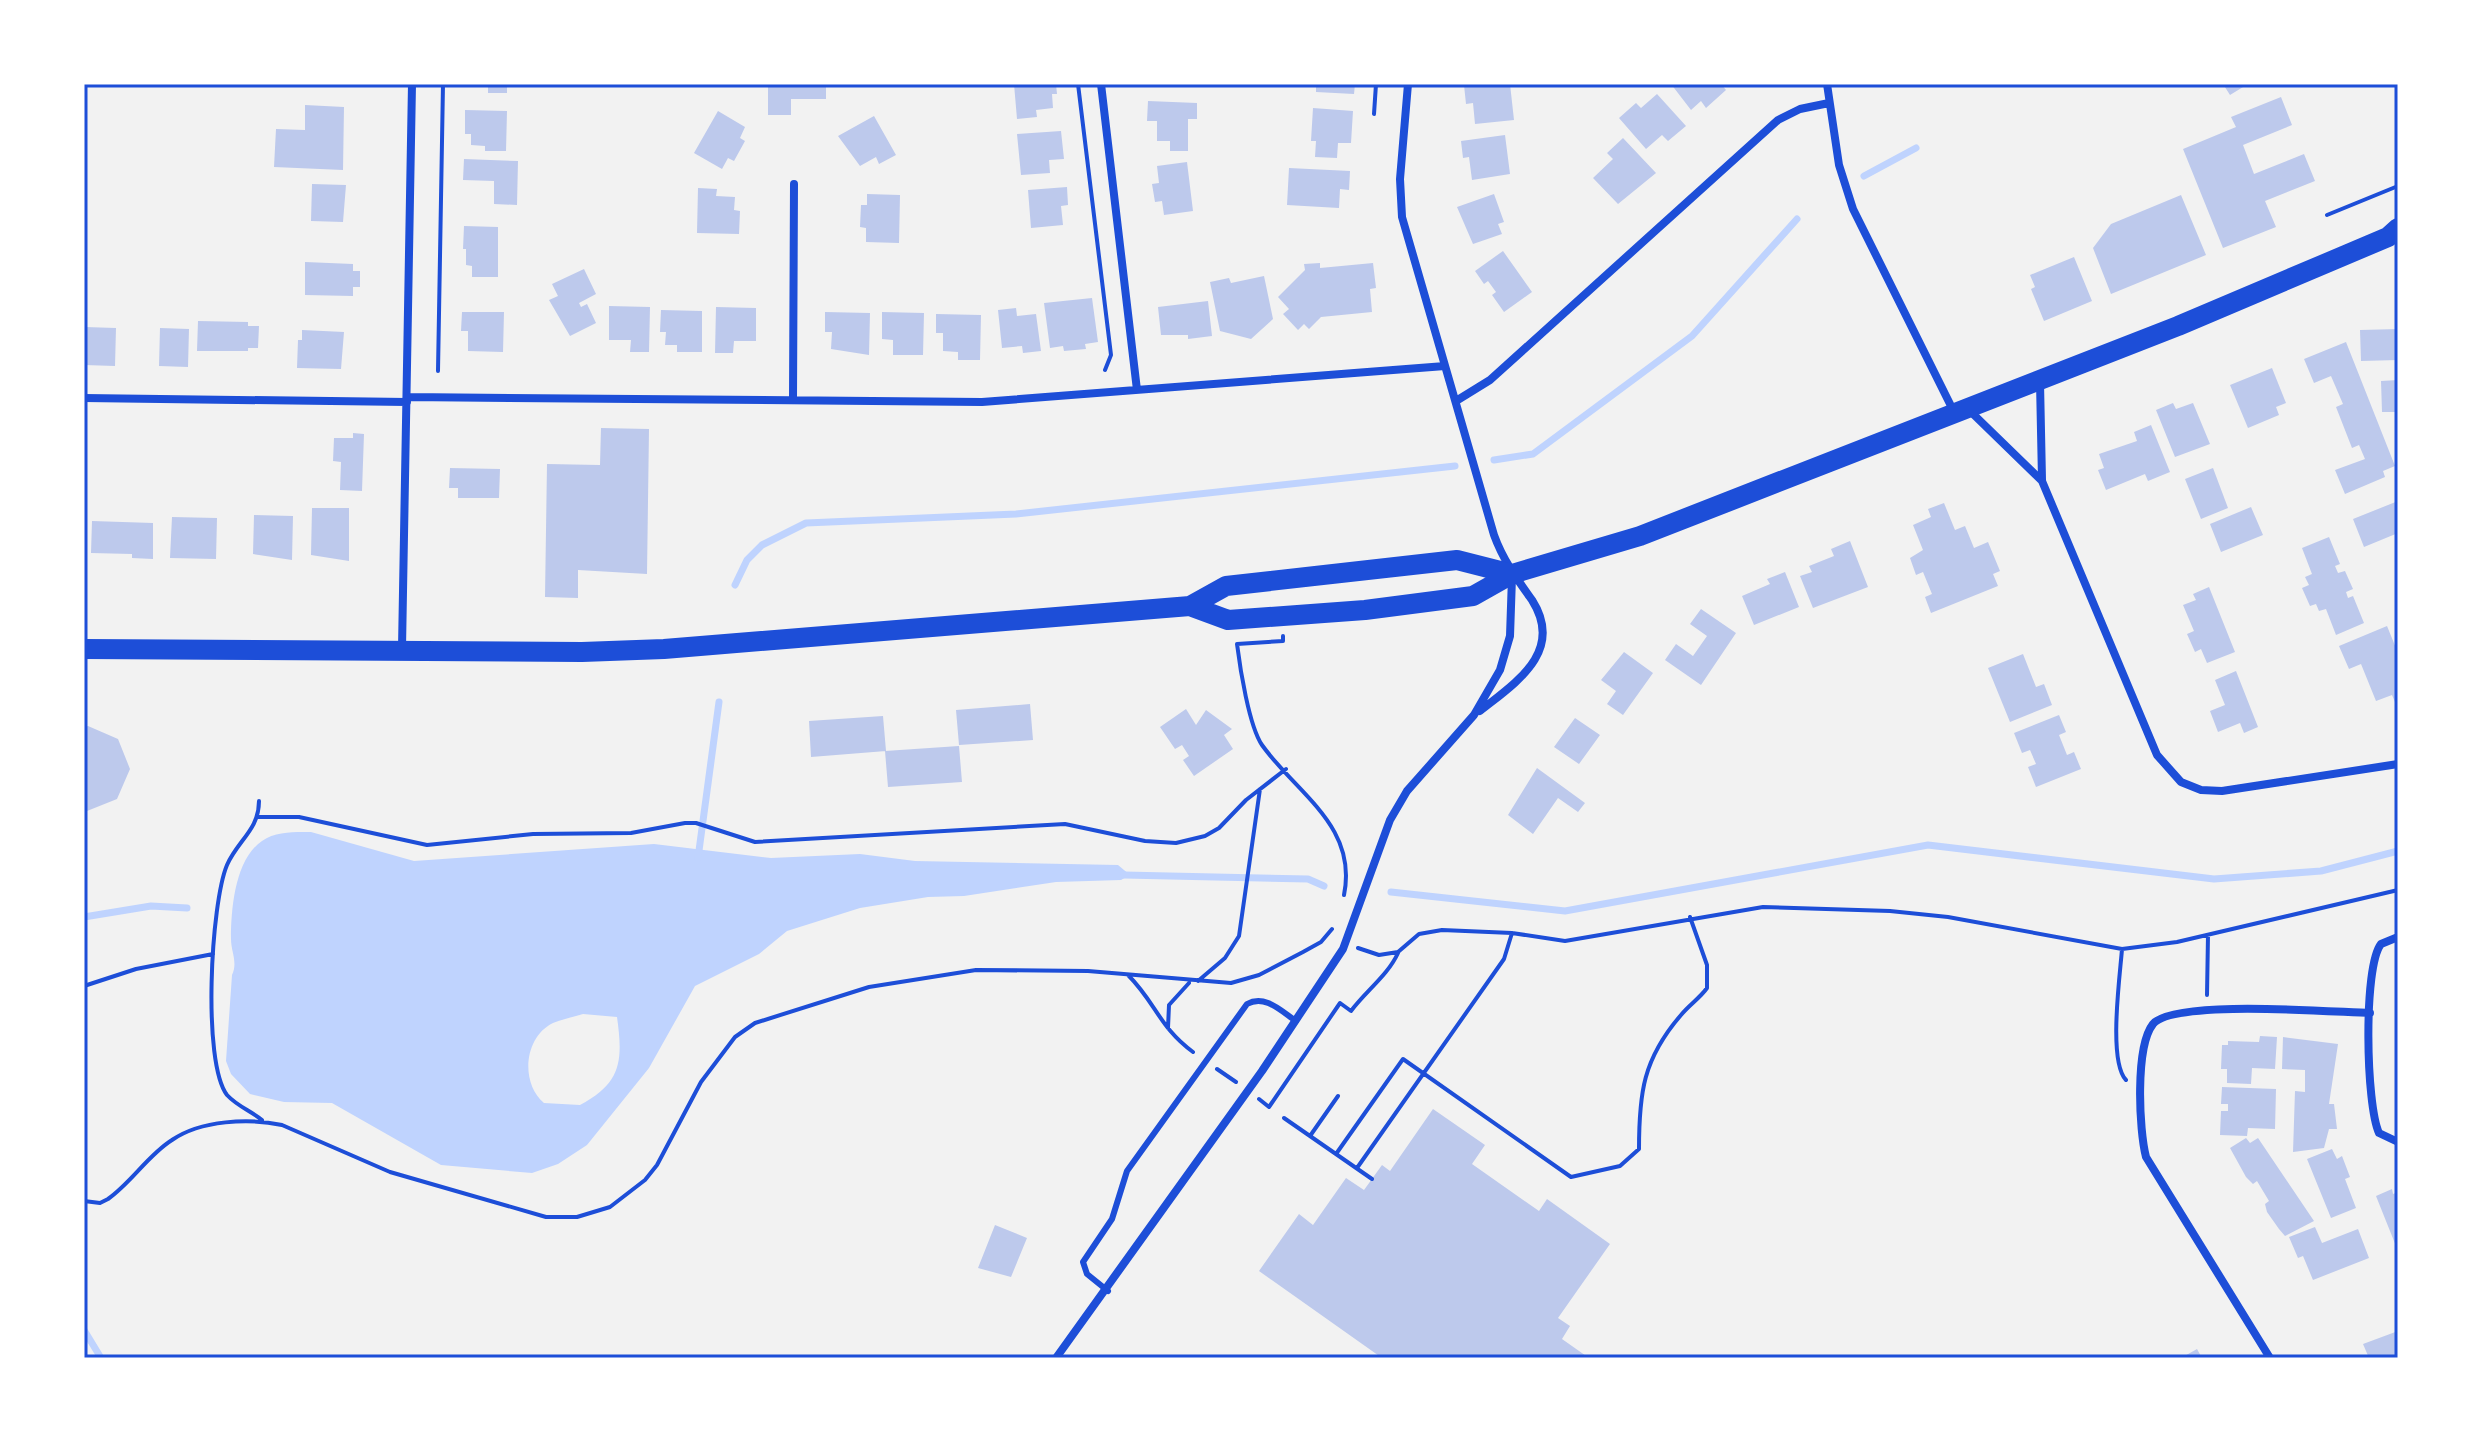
<svg xmlns="http://www.w3.org/2000/svg" width="2482" height="1442" font-family="'Fira Sans Condensed',sans-serif">
	<style>
		.water { fill: #bfd3fe; fill-rule: evenodd }
		.lines { fill: none; stroke-linecap: round; stroke-linejoin: round }
		.stream { stroke: #bfd3fe; stroke-width: 7 }
		.building { fill: #bdc9ec }
		.path { stroke: #1d4ed8; stroke-width: 4 }
		.service { stroke: #1d4ed8; stroke-width: 6 }
		.minor { stroke: #1d4ed8; stroke-width: 8 }
		.trunk { stroke: #1d4ed8; stroke-width: 20 }
		.neatline { fill: none; stroke: #1d4ed8; stroke-width: 3 }
	</style>
	<rect width="100%" height="100%" fill="#f2f2f2"/>
	<path class="water" d="M311,832L414,861L654,844L771,858L860,854L915,861L1118,865L1130,875L1121,880L1056,882L964,896L928,897L860,908L787,931L759,954L695,986L649,1068L587,1145L558,1164L532,1173L441,1165L332,1103L284,1102L250,1094L231,1074L226,1061L232,975C238,962 231,952 231,939C231,909 235,859 262,841C276,831 295,832 311,832ZM583,1014L617,1017C623,1060 622,1083 580,1105L544,1103C520,1083 524,1037 553,1023C562,1019 574,1017 583,1014Z"/>
	<g class="lines">
		<path class="stream" d="M1864,176L1916,148
			M1494,460L1533,454L1692,336L1797,219
			M735,585L747,560L762,545L806,523L1016,514L1455,466
			M698,858L719,702
			M1124,875L1308,879L1324,886
			M1391,892L1565,911L1928,845L2214,879L2321,871L2398,851
			M84,917L151,906L187,908
			M84,1330L101,1358"/>
	</g>
	<path class="building" d="M488,84H507V93H488Z
		M768,84H826V99H791V115H768Z
		M1014,84H1056L1057,94H1052L1053,108L1036,110L1037,117L1017,119Z
		M1316,84H1355L1354,94L1316,92Z
		M1510,84L1514,120L1475,124L1473,103L1466,104L1464,85Z
		M1671,84H1721L1726,90L1706,108L1701,101L1691,110Z
		M2223,84H2248L2230,95Z
		M1657,94L1686,126L1668,141L1662,135L1646,149L1619,118L1636,103L1641,108Z
		M2281,97L2292,125L2243,145L2254,174L2304,154L2315,181L2265,201L2276,227L2223,248L2183,149L2236,127L2231,117Z
		M1148,101L1197,103V119H1188V151H1170V141H1157V121H1147Z
		M305,105L344,107L343,170L274,167L276,129L305,130Z
		M1313,108L1353,111L1351,143H1338L1337,158L1315,157L1316,141H1311Z
		M465,110L507,111L506,151H485V146L471,145V134H465Z
		M718,111L745,127L740,138L745,141L734,161L728,158L722,169L694,153Z
		M874,116L896,155L879,164L876,157L860,166L838,136Z
		M1061,131L1064,159L1049,160L1050,173L1021,175L1017,134Z
		M1505,135L1510,174L1472,180L1469,157L1463,158L1461,141Z
		M1623,138L1656,173L1618,204L1593,178L1613,159L1607,153Z
		M464,159L518,161L517,205L494,204V181L463,180Z
		M1187,162L1193,211L1164,215L1162,201L1155,202L1152,184L1159,183L1157,166Z
		M1289,168L1350,171L1349,190L1340,189L1339,208L1287,205Z
		M312,184L346,185L343,222L311,221Z
		M1067,187L1068,205L1061,206L1063,225L1031,228L1028,190Z
		M698,188L717,189L716,196L735,197L734,210L740,211L739,234L697,233Z
		M867,194L900,195L899,243L866,242V228L860,227L861,205H867Z
		M1494,194L1504,222L1498,224L1502,234L1473,244L1457,207Z
		M2181,195L2206,255L2111,294L2093,248L2111,224Z
		M464,226L498,227V277H472V266L466,265V249H463Z
		M1503,251L1532,292L1504,312L1492,295L1496,292L1488,281L1484,284L1475,271Z
		M2074,257L2092,301L2044,321L2031,289L2035,287L2030,275Z
		M305,262L353,264V271H360V287H353V296L305,295Z
		M1320,263V268L1373,263L1376,288L1370,289L1372,312L1321,317L1309,329L1304,324L1298,330L1283,314L1289,309L1278,297L1305,270L1304,264Z
		M584,269L596,294L579,303L581,307L587,304L596,323L570,336L549,300L558,296L552,284Z
		M1264,276L1273,319L1251,339L1220,331L1210,282L1229,278L1231,283Z
		M1092,298L1098,342L1085,344L1086,349L1064,351L1063,346L1050,348L1044,303Z
		M1208,301L1212,336L1188,339V335H1161L1158,307Z
		M609,306L650,307L649,352H630L631,340H609Z
		M716,307L756,308V341H734L733,353H715Z
		M1016,308L1017,316L1036,314L1041,351L1023,353L1022,346L1002,348L998,310Z
		M661,310L702,311V352H677V345H665L666,332H660Z
		M462,312H504L503,352L468,351V331H461Z
		M825,312L870,313L869,355L831,349L832,332H825Z
		M882,312L924,313L923,355H893V340L882,339Z
		M936,314L981,315L980,360H958V352L943,351V333H936Z
		M198,321L248,322V326H259L258,348H248V351H197Z
		M85,327L116,328L115,366L84,365Z
		M160,328L189,329L188,367L159,366Z
		M2398,329V360L2361,361L2360,330Z
		M302,330L344,332L341,369L297,368L298,340H302Z
		M2346,342L2395,466L2383,471L2385,477L2345,494L2335,470L2365,459L2359,445L2352,448L2336,407L2343,404L2331,376L2314,383L2304,359Z
		M2272,368L2286,403L2276,407L2279,415L2248,428L2230,385Z
		M2398,380V412H2382L2381,381Z
		M2173,403L2176,409L2193,403L2210,444L2175,457L2156,410Z
		M2151,425L2170,472L2148,481L2145,474L2106,490L2098,470L2104,468L2099,454L2137,441L2134,432Z
		M601,428L649,429L647,574L578,570V598L545,597L547,464L600,465Z
		M353,433L364,434L362,491L340,490L341,462L333,461L334,438H353Z
		M450,468L500,469L499,498H458V488H449Z
		M2213,468L2228,508L2201,519L2185,479Z
		M2398,501V533L2364,547L2353,519Z
		M1944,503L1955,530L1965,526L1974,548L1988,542L2000,571L1993,574L1998,586L1931,613L1925,597L1932,594L1923,572L1916,575L1910,558L1923,550L1913,525L1931,517L1928,509Z
		M2251,507L2263,535L2221,552L2210,524Z
		M312,508H349V561L311,555Z
		M254,515L293,516L292,560L253,554Z
		M172,517L217,518L216,559L170,558Z
		M92,521L153,523V559L132,558V554L91,553Z
		M2329,537L2340,564L2335,566L2338,573L2345,571L2353,589L2346,592L2348,598L2353,596L2364,623L2336,635L2326,609L2319,611L2316,604L2310,606L2302,588L2309,585L2305,577L2312,574L2302,548Z
		M1850,541L1868,587L1813,608L1800,576L1812,572L1809,566L1834,556L1831,549Z
		M1785,572L1799,607L1754,625L1742,596L1770,584L1767,579Z
		M2209,587L2235,652L2207,663L2201,649L2195,652L2187,634L2194,631L2183,605L2196,600L2193,594Z
		M1701,609L1736,633L1701,685L1665,660L1676,644L1693,656L1707,636L1690,624Z
		M2387,626L2398,653V709L2392,695L2376,701L2361,664L2349,669L2339,646Z
		M1624,652L1653,673L1623,715L1607,704L1616,691L1601,680Z
		M2023,654L2036,687L2044,684L2052,705L2010,722L1988,668Z
		M2236,671L2258,727L2244,733L2240,723L2218,732L2210,711L2225,705L2215,680Z
		M1030,704L1033,740L959,745L956,710Z
		M1186,709L1196,725L1206,710L1232,729L1224,735L1233,749L1194,776L1183,760L1189,756L1182,745L1175,749L1160,727Z
		M2059,715L2066,732L2059,735L2067,755L2074,752L2081,769L2036,787L2028,767L2036,764L2030,750L2022,753L2014,733Z
		M883,716L886,751L811,757L809,721Z
		M1575,718L1600,735L1579,764L1554,747Z
		M88,726L118,739L130,769L117,799L87,811L84,810V727Z
		M959,746L962,782L888,787L885,751Z
		M1537,768L1585,803L1578,812L1558,798L1533,834L1508,815Z
		M2260,1036L2277,1037L2275,1069L2252,1068L2251,1084L2227,1083V1069H2221L2222,1045H2228V1041L2259,1042Z
		M2283,1037L2338,1044L2329,1104H2334L2337,1129H2329L2324,1148L2293,1152L2295,1091L2305,1092V1070L2282,1069Z
		M2222,1087L2276,1089L2275,1129L2248,1128L2247,1136L2220,1135L2221,1111H2228V1104H2221Z
		M1433,1109L1485,1145L1472,1164L1539,1211L1547,1199L1610,1244L1558,1318L1570,1326L1562,1339L1589,1358H1382L1259,1271L1299,1214L1313,1225L1346,1178L1364,1190L1382,1165L1390,1171Z
		M2246,1138L2250,1143L2258,1138L2314,1221L2285,1236L2279,1229L2267,1212L2265,1204L2269,1201L2257,1181L2253,1184L2246,1177L2230,1148Z
		M2332,1149L2337,1159L2342,1156L2350,1177L2345,1179L2356,1208L2331,1218L2307,1159Z
		M2392,1189L2393,1194L2398,1192V1251L2376,1196Z
		M995,1225L1027,1238L1011,1277L978,1268Z
		M2315,1227L2322,1243L2358,1229L2369,1258L2313,1280L2303,1256L2298,1258L2289,1237Z
		M2398,1331V1358H2369L2363,1344Z
		M2197,1349L2202,1358H2181Z"/>
	<g class="lines">
		<path class="path" d="M1078,84L1111,355L1105,370
			M1374,114L1376,84
			M2327,215L2398,186
			M438,371L443,84
			M1283,636V641L1237,644C1240,668 1249,726 1262,745C1297,794 1358,826 1344,895
			M259,801C259,830 238,840 227,865C211,903 202,1062 227,1095C237,1106 251,1111 262,1120
			M259,817H299L427,845L533,834L631,833L685,823H696L755,842L1065,824L1145,841L1176,843L1205,836L1219,828L1246,800L1286,769
			M1358,948L1379,955L1398,952L1419,934L1442,930L1512,933L1565,941L1763,907L1890,911L1948,917L2122,949L2177,942L2398,890
			M2122,949C2120,976 2108,1061 2126,1080
			M1128,975C1156,1003 1159,1027 1193,1052
			M1198,981L1225,958L1239,936L1260,789
			M84,986L136,969L213,954
			M2207,995L2208,935
			M1168,1028L1169,1005L1189,983
			M1217,1069L1236,1082
			M1259,1099L1269,1107L1340,1003L1351,1011C1366,991 1388,975 1398,953
			M1284,1118L1372,1179
			M1310,1136L1338,1096
			M1336,1154L1403,1059L1571,1177L1620,1166L1639,1149C1639,1093 1643,1059 1681,1015C1689,1005 1700,998 1707,988V965L1690,917
			M1357,1168L1504,959L1512,933
			M84,1201L100,1203L108,1199C132,1182 148,1155 172,1140C201,1120 249,1118 282,1125L390,1172L546,1217H577L610,1207L645,1180L657,1165L701,1082L735,1037L755,1023L869,987L976,970L1088,971L1231,983L1259,975L1303,952L1321,942L1332,929"/>
		<path class="service" d="M1108,1291L1087,1274L1083,1262L1112,1219L1127,1171L1247,1004C1265,994 1281,1011 1296,1021"/>
		<path class="minor" d="M1101,84L1137,390
			M1408,84L1400,179L1402,217L1494,535C1503,560 1517,579 1532,600C1565,652 1515,683 1480,711
			M1827,84L1839,165L1853,209L1954,412
			M2040,382L2042,480
			M407,397L982,402L1445,366
			M84,398L407,402
			M793,400L794,184
			M1456,401L1490,380L1778,120L1800,109L1829,103
			M1970,411L2042,481L2157,755L2181,782L2201,790L2222,791L2398,764
			M402,648L412,84
			M2398,937L2381,944C2363,967 2366,1105 2379,1133L2398,1142
			M1056,1358L1262,1071L1343,949L1390,820L1407,791L1474,715L1500,670L1510,636L1512,577
			M2270,1358L2146,1157C2139,1130 2135,1047 2153,1024C2174,999 2332,1012 2370,1013"/>
		<path class="trunk" d="M1190,606L1228,620L1365,610L1473,596L1512,574L1640,536L2178,326L2388,237L2398,228
			M84,649L582,652L664,649L1190,606L1226,586L1457,560L1512,574"/>
	</g>
	<rect width="2482" height="1442" fill="none" stroke="#ffffff" stroke-width="172"/>
	<rect x="86" y="86" width="2310" height="1270" class="neatline"/>
</svg>
